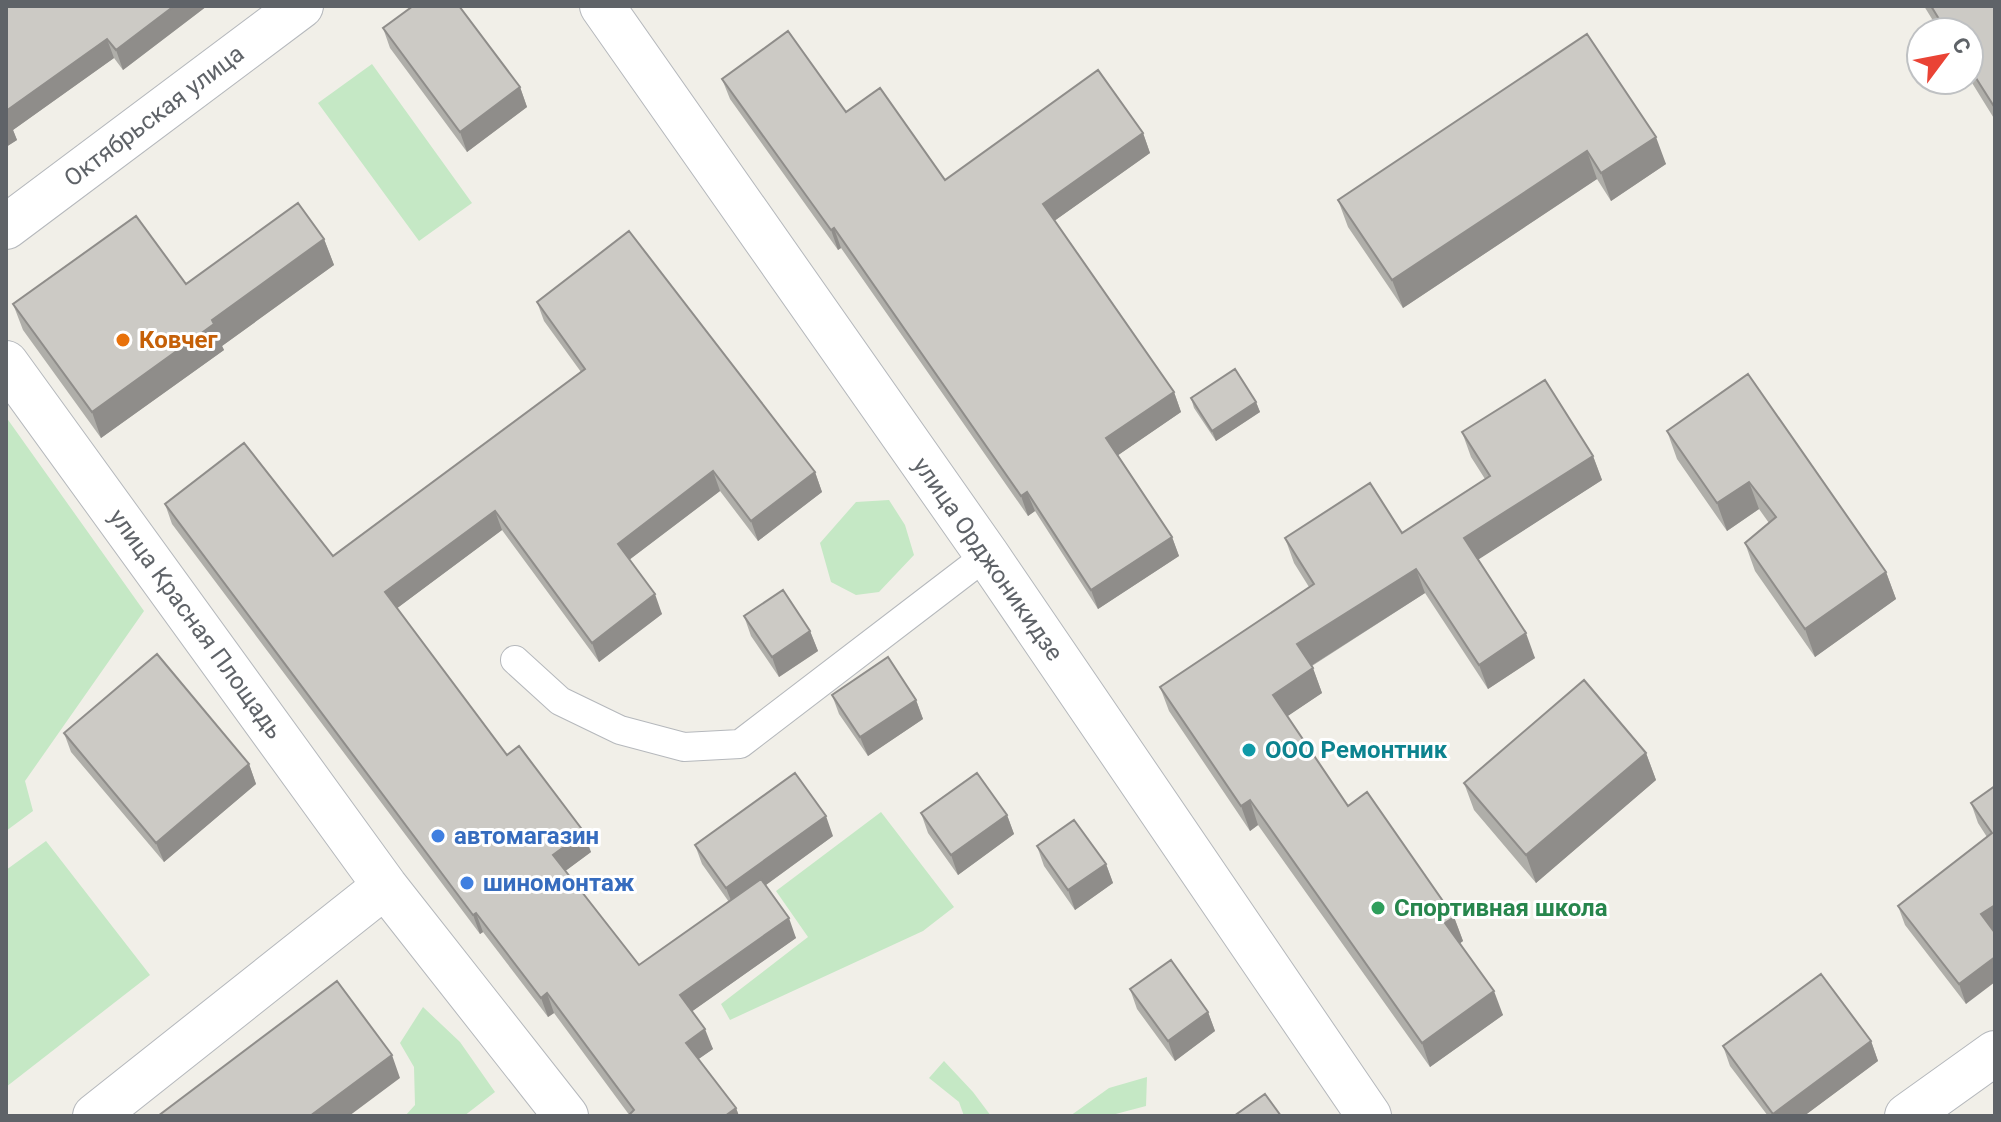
<svg xmlns="http://www.w3.org/2000/svg" width="2001" height="1122" font-family="Roboto,sans-serif">
	<style>
		.green { fill: #c5e8c5 }
		.lines { fill: none; stroke-linecap: round; stroke-linejoin: round }
		.lane-casing { stroke: #b5b8bc; stroke-width: 30 }
		.street-casing { stroke: #b5b8bc; stroke-width: 46 }
		.lane { stroke: #fff; stroke-width: 28 }
		.street { stroke: #fff; stroke-width: 44 }
		.wall { fill: #afaea9 }
		.shaded-wall { fill: #8f8d8a }
		.building { fill: #cccac5; stroke: #8f8d8a; stroke-width: 2 }
		.food-dot { fill: #e8710a; stroke: #fff; stroke-width: 3 }
		.culture-dot { fill: #0f9aa8; stroke: #fff; stroke-width: 3 }
		.shop-dot { fill: #3f7fe0; stroke: #fff; stroke-width: 3 }
		.leisure-dot { fill: #2e9e5b; stroke: #fff; stroke-width: 3 }
		.labels { text-anchor: middle; stroke-width: 6; stroke-linejoin: round; paint-order: stroke }
		.street-label { font-size: 24px; fill: #5f6368; stroke: #fff }
		.food-label { font-size: 24px; font-weight: bold; fill: #c56008; stroke: #fff; text-anchor: start }
		.culture-label { font-size: 24px; font-weight: bold; fill: #0d838f; stroke: #fff; text-anchor: start }
		.shop-label { font-size: 24px; font-weight: bold; fill: #366cbe; stroke: #fff; text-anchor: start }
		.leisure-label { font-size: 24px; font-weight: bold; fill: #27864d; stroke: #fff; text-anchor: start }
	</style>
	<rect width="100%" height="100%" fill="#f1efe8"/>
	<path class="green" d="M372,64L472,203L419,241L318,103Z
		M6,417L144,611L25,781L33,811L6,831Z
		M889,500L905,525L914,555L879,592L856,595L831,582L820,543L856,502Z
		M881,812L954,907L923,931L730,1020L721,1004L808,937L776,891Z
		M46,841L150,975L6,1087V870Z
		M423,1007L460,1042L495,1092L464,1116H405L415,1105L414,1067L400,1043Z
		M944,1061L973,1092L991,1116H964L959,1102L929,1078Z
		M1147,1077L1146,1106L1108,1116H1070L1109,1088Z"/>
	<g class="lines">
		<defs>
			<path id="lane" d="M515,660L560,701L620,730L684,747L740,744L987,555"/>
			<path id="street" d="M602,6L987,555L1369,1116
				M6,227L301,6
				M6,363L385,886L566,1116
				M95,1116L385,886
				M1907,1116L1995,1053"/>
		</defs>
		<use href="#lane" class="lane-casing"/>
		<use href="#street" class="street-casing"/>
		<use href="#lane" class="lane"/>
		<use href="#street" class="street"/>
	</g>
	<path class="wall" d="M9,6H207L123,70L114,58L13,130L17,140L6,147Z
		M1924,6H1995V120L1969,78V32H1940Z
		M383,28L520,87L527,107L467,152L390,48Z
		M1587,34L1666,164L1611,201L1597,179L1403,308L1348,227L1338,200Z
		M722,79L846,112L945,180L1143,133L1150,153L1054,221L1174,392L1181,412L1118,455L1172,537L1179,556L1098,609L1035,511L1028,516L841,248L838,250L730,99Z
		M324,239L334,265L222,346L224,350L101,438L23,330L13,304L186,284Z
		M537,302L815,472L822,492L758,541L720,491L629,560L662,614L599,662L502,530L397,608L507,755L591,852L565,871L639,965L729,902L702,864L695,845L833,836L766,885L796,938L692,1011L713,1049L698,1059L736,1108L739,1116H630L554,1013L548,1017L483,932L480,934L172,524L165,504L333,556L581,372L544,321Z
		M1748,374L1886,572L1896,599L1815,657L1755,571L1745,543L1769,523L1759,509L1727,531L1677,459L1667,431Z
		M1191,398L1256,402L1260,412L1216,441L1194,408Z
		M1462,432L1593,456L1602,480L1478,559L1535,658L1488,689L1425,593L1312,666L1322,693L1287,716L1348,806L1454,917L1463,941L1460,943L1503,1015L1430,1067L1258,825L1250,831L1169,711L1160,687L1309,587L1294,563L1285,538L1402,533L1485,479L1471,457Z
		M744,616L810,631L818,651L779,677L751,636Z
		M832,695L916,700L923,719L868,756L839,714Z
		M64,733L249,764L256,784L164,862L71,752Z
		M1646,753L1656,780L1536,883L1474,810L1464,783Z
		M1995,786V929L1993,931L1966,1004L1905,925L1898,906L1987,837L1978,823L1971,803Z
		M921,813L1007,815L1014,834L958,875L928,833Z
		M1037,846L1106,864L1113,883L1075,910L1044,866Z
		M1130,989L1208,1012L1215,1031L1175,1061L1137,1009Z
		M1871,1041L1878,1061L1804,1116H1768L1730,1066L1723,1046Z"/>
	<path class="shaded-wall" d="M174,6H207L123,70L116,50Z
		M107,39L114,58L13,130L17,140L6,147V111Z
		M520,87L527,107L467,152L460,132Z
		M1143,133L1150,153L1050,224L1043,204Z
		M1656,137L1666,164L1611,201L1601,173Z
		M1587,151L1597,179L1403,308L1392,280Z
		M834,228L841,248L838,250L831,230Z
		M324,239L334,265L222,346L224,350L101,438L92,412L212,320Z
		M1174,392L1181,412L1114,458L1106,438Z
		M1256,402L1260,412L1216,441L1212,431Z
		M1593,456L1602,480L1473,563L1464,538Z
		M713,471L720,491L625,563L618,544Z
		M815,472L822,492L758,541L751,521Z
		M1749,482L1759,509L1727,531L1717,503Z
		M1027,492L1035,511L1028,516L1021,496Z
		M495,511L502,530L392,612L385,592Z
		M1172,537L1179,556L1098,609L1091,590Z
		M1416,569L1425,593L1306,669L1297,644Z
		M1886,572L1896,599L1815,657L1805,629Z
		M655,594L662,614L599,662L592,643Z
		M810,631L818,651L779,677L772,657Z
		M1526,633L1535,658L1488,689L1479,665Z
		M1313,668L1322,693L1282,720L1273,695Z
		M916,700L923,719L868,756L860,737Z
		M1646,753L1656,780L1536,883L1526,855Z
		M249,764L256,784L164,862L156,843Z
		M1250,800L1258,825L1250,831L1241,806Z
		M1007,815L1014,834L958,875L951,855Z
		M826,816L833,836L734,908L726,888Z
		M584,832L591,852L560,875L553,855Z
		M1106,864L1113,883L1075,910L1068,890Z
		M1995,905V929L1988,934L1981,914Z
		M476,913L483,932L480,934L473,915Z
		M1454,917L1463,941L1454,948L1445,923Z
		M789,918L796,938L687,1015L680,995Z
		M1995,957V982L1966,1004L1959,984Z
		M1494,991L1503,1015L1430,1067L1422,1043Z
		M547,993L554,1013L548,1017L541,998Z
		M1208,1012L1215,1031L1175,1061L1168,1041Z
		M705,1029L713,1049L693,1063L686,1043Z
		M1871,1041L1878,1061L1804,1116H1774L1773,1114Z
		M392,1055L400,1078L349,1116H310Z
		M736,1108L739,1116H725Z"/>
	<path class="building" d="M9,6H174L116,50L107,39L6,111V8Z
		M413,6H459L520,87L460,132L383,28Z
		M1931,6H1995V108L1969,67V32H1947Z
		M788,31L846,112L880,88L945,180L1098,70L1143,133L1043,204L1174,392L1106,438L1172,537L1091,590L1027,492L1021,496L834,228L831,230L722,79Z
		M1587,34L1656,137L1601,173L1587,151L1392,280L1338,200Z
		M298,203L324,239L212,320L214,324L92,412L13,304L136,216L186,284Z
		M629,231L815,472L751,521L713,471L618,544L655,594L592,643L495,511L385,592L507,755L519,746L584,832L553,855L639,965L761,879L789,918L680,995L705,1029L686,1043L736,1108L725,1116H631L630,1114L634,1110L547,993L541,998L476,913L473,915L165,504L244,443L333,556L585,369L537,302Z
		M1235,369L1256,402L1212,431L1191,398Z
		M1748,374L1886,572L1805,629L1745,543L1776,517L1749,482L1717,503L1667,431Z
		M1545,380L1593,456L1464,538L1526,633L1479,665L1416,569L1297,644L1313,668L1273,695L1348,806L1367,792L1454,917L1445,923L1494,991L1422,1043L1250,800L1241,806L1160,687L1314,584L1285,538L1370,483L1402,533L1490,476L1462,432Z
		M783,590L810,631L772,657L744,616Z
		M157,654L249,764L156,843L64,733Z
		M888,657L916,700L860,737L832,695Z
		M1584,680L1646,753L1526,855L1464,783Z
		M795,773L826,816L726,888L695,845Z
		M977,773L1007,815L951,855L921,813Z
		M1995,786V905L1981,914L1995,933V957L1959,984L1898,906L1992,833L1971,803Z
		M1074,820L1106,864L1068,890L1037,846Z
		M1171,960L1208,1012L1168,1041L1130,989Z
		M1821,974L1871,1041L1773,1114L1723,1046Z
		M337,981L392,1055L310,1116H158Z
		M1265,1094L1281,1116H1234Z"/>
	<circle class="food-dot" cx="123" cy="340" r="8"/>
	<circle class="culture-dot" cx="1249" cy="750" r="8"/>
	<g class="shop-dot">
		<circle cx="438" cy="836" r="8"/>
		<circle cx="467" cy="883" r="8"/>
	</g>
	<circle class="leisure-dot" cx="1378" cy="908" r="8"/>
	<g class="labels">
		<g class="street-label">
			<text transform="translate(154 116) rotate(-37)" y="8">Октябрьская улица</text>
			<text transform="translate(988 559) rotate(55)" y="8">улица Орджоникидзе</text>
			<text transform="translate(196 624) rotate(54)" y="8">улица Красная Площадь</text>
		</g>
		<g class="food-label">
			<text x="139" y="348">Ковчег</text>
		</g>
		<g class="culture-label">
			<text x="1265" y="758">ООО Ремонтник</text>
		</g>
		<g class="shop-label">
			<text x="454" y="844">автомагазин</text>
			<text x="483" y="891">шиномонтаж</text>
		</g>
		<g class="leisure-label">
			<text x="1394" y="916">Спортивная школа</text>
		</g>
	</g>
	<rect width="2001" height="1122" fill="none" stroke="#5f6368" stroke-width="16"/>
	<g transform="translate(1945 56) rotate(58)"><circle r="38" fill="#ffffff" stroke="#bfc1c3" stroke-width="2"/>
	<path d="M0-6L14 30L0 20L-14 30Z" fill="#ea4335"/>
	<text y="-12" font-size="22" font-weight="bold" text-anchor="middle" fill="#5f6368">С</text>
	</g>
</svg>
